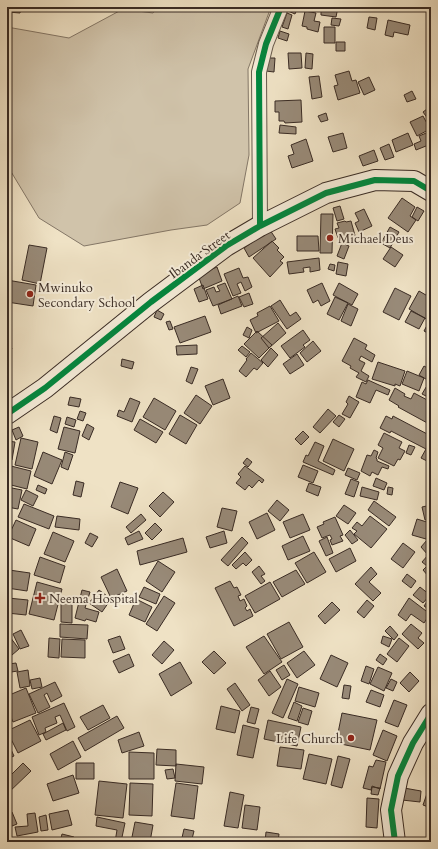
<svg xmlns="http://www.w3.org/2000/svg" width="438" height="849" font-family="Cardo,serif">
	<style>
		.green { fill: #d0c3aa; stroke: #847767 }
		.building { fill: #988a78; stroke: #392b24 }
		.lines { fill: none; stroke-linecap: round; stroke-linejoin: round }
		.street-casing { stroke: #66594c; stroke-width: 16 }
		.secondary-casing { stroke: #392b24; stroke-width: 22 }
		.street { stroke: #f5ecd9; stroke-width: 14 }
		.secondary { stroke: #f5ecd9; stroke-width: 20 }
		.cycleway-casing { stroke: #f5ecd9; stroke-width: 8 }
		.cycleway { stroke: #00873e; stroke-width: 6 }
		.poi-dot { fill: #8f2418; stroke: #f5ecd9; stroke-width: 1.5 }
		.labels { text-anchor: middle; stroke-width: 4; stroke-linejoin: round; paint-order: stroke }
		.poi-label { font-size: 13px; fill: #392b24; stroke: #f5ecd9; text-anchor: start }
		.street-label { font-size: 13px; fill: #392b24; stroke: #f5ecd9 }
	</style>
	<rect width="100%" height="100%" fill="#efe2c5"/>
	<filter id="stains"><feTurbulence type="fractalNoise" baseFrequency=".005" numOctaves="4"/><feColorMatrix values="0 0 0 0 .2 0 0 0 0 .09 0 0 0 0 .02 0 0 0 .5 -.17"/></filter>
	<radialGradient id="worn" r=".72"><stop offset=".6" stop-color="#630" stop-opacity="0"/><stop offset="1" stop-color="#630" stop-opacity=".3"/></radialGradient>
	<path class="green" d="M157,7H271L248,69L249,155L240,203L207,225L171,230L84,246L39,218L7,165V27L69,38L123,9L153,13Z"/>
	<path class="building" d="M9,7H21L20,13L8,12Z
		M290,7H298L295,14L288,11Z
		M325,7H338L336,17L321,15V10H325Z
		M305,11L316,13L314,21L320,22L318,32L307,29V27L302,26Z
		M287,13L292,15L288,29L282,27Z
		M369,17L377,18L375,30L367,28Z
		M332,18L341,19L339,26L331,25Z
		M388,20L410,25L408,35L394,32L393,37L385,35Z
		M324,27H335V43H324Z
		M280,31L289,34L287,41L278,38Z
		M336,42H345V51H336Z
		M288,53H301L302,68L289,69Z
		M306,53L313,54L312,69L305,68Z
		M267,58H275L274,72L266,71Z
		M349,71L352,81L356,80L360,93L338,100L334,86L338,85L335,75Z
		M319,76L322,97L312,99L309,77Z
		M369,77L375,90L364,95L358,82Z
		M412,91L416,99L407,102L404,95Z
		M301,100L302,122L285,123L284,121H279V112H275V101Z
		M431,106V123L423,112Z
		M326,113L328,120L321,122L318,116Z
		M423,116L430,129L417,136L410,122Z
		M280,125L296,127V134L279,133Z
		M431,131V144L416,150L414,144L421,141L419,136Z
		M343,133L347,148L333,152L328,137Z
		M408,133L413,145L396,152L392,140Z
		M306,139L313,161L292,168L288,156L294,154L291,145Z
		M389,144L394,157L385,160L380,148Z
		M374,150L378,161L363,166L359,156Z
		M402,198L415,207L410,216L416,220L408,232L388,218Z
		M340,206L344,219L337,221L333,208Z
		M417,207L424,211L418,221L412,217Z
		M364,209L372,226L359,232L355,223L359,221L355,213Z
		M321,214H333L332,253H320Z
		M345,221L346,222L351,221L356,239L343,243L341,237L338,238L335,229L339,228L337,223Z
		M390,227L399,232L390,248L381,243Z
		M270,230L276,239L249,257L244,248Z
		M297,236H318L319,251H297Z
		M272,241L279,248L277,250L284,257L280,261L283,263L270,277L253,258Z
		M342,243L349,246L344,259L337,256Z
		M29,245L47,248L40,284L22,280Z
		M391,247L403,255L395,267L383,259Z
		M319,258L320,270L310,272V267L303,268L304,272L289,274L287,262Z
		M338,262L348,264L346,276L336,274Z
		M330,264L335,265L334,271L328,269Z
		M217,267L222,281L203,289L198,275Z
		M239,268L243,278L248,277L252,287L245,291L241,282L237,284L241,293L233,296L224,274Z
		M7,280L36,285L33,306L7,302Z
		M225,283L232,299L213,306L206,290L214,287L216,292L220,291L217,286Z
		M322,283L330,301L321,306L318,300L313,303L307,290Z
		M339,283L358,294L352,305L333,295Z
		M203,285L208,299L199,302L194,289Z
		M395,288L411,296L399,320L383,312Z
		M419,291L431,298V315L428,320L409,309Z
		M249,293L253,304L244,307L239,297Z
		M238,296L242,306L221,314L218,305Z
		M335,297L348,303L339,320L327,314Z
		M280,300L290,316L296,312L301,319L287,329L271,306Z
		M348,304L358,309L351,326L341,321Z
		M270,306L279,321L256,333L250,320L258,316L257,313Z
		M157,310L164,314L161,320L154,317Z
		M411,311L425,318L419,329L405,322Z
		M205,316L211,332L180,343L174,327Z
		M431,318V335L424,331Z
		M170,321L173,329L169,330L166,322Z
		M278,323L286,333L269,348L261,338Z
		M247,327L252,330L249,338L243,335Z
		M303,330L310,340L303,345L305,347L290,358L281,346Z
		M257,331L272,345L259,358L244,344Z
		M354,338L367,345L365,349L375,355L372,362L361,356L359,360L365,363L361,371L369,376L366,382L356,377L359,373L350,368L351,366L342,361Z
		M313,341L321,351L307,362L300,353Z
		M197,345V354L177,355L176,346Z
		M7,346L12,348L7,359Z
		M242,346L250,352L246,357L238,350Z
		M271,348L278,355L268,367L261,360Z
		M251,353L263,363L257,370L254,368L246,377L239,371L247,360L246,359Z
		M297,354L304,365L290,374L283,364Z
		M122,359L134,362L132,369L121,366Z
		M378,362L405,371L400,386L395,384V386L372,379Z
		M424,366L431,370V382L419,375Z
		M191,367L198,369L192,384L186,381Z
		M407,371L424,378L419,391L402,384Z
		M223,379L230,398L213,405L205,386Z
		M368,380L390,390L388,395L376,390L370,403L356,397L362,382L366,384Z
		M428,384L431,385V400L429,399L430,398L422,394Z
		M395,388L405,394L404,396L411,399L414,393L431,402V425L398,407L399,406L389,400Z
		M196,395L212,406L200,424L184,413Z
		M349,396L359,402L350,418L342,414L348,404L346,402Z
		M70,397L81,399L79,407L68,405Z
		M130,398L140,402L132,422L117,416L119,410L124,412Z
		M154,398L176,411L165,430L143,417Z
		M328,409L336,416L320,433L313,427Z
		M80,411L86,413L83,421L77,419Z
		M180,415L197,425L186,444L169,434Z
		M339,415L345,419L339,427L333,422Z
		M54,416L61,418L57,433L50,430Z
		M386,416L392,419L393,416L431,436V463L421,458L426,449L391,431L390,433L380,428Z
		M67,417L76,420L74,427L65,424Z
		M140,419L163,432L156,443L134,430Z
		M87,424L94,428L89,440L82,436Z
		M19,427L23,436L16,440L12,430Z
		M64,427L80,431L75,453L58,449Z
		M303,431L309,437L301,445L295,439Z
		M384,433L402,442L399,448L405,451L400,460L398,459L394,466L378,458L383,448L378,445Z
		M21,438L38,442L32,469L15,465Z
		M333,439L354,449L344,471L323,461Z
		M7,441L15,442L12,460L7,459Z
		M315,442L324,446L318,461L335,470L333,475L303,462L306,455L308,456Z
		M409,445L415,447L411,455L406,453Z
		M374,450L378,452L376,458L377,459V461L389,466L388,469L382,467L378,475L372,472L370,476L361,471L367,455L371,456Z
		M43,452L62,460L52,484L34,476Z
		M65,452L73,455L68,470L61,467Z
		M247,458L252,462L248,467L243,463Z
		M7,465L31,471L27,489L7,484Z
		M303,465L318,471L313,483L298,477Z
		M245,466L264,480L262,483L259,480L252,488L249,485L245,490L236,483L241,477L238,474Z
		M348,468L360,473L357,480L345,475Z
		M376,478L387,483L384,490L373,486Z
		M351,479L359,482L354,497L345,494Z
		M76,481L84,483L81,497L73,495Z
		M120,482L138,488L128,514L111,507Z
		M309,483L321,487L318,496L306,491Z
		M38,485L47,489L45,494L36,490Z
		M7,487L22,490L18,509L7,507Z
		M362,487L379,492L377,500L360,496Z
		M388,487L393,488L392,495L387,494Z
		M26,490L38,496L33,506L21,500Z
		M163,492L174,502L160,517L149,506Z
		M277,500L289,510L280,521L268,511Z
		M374,501L396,517L389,526L368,510Z
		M24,504L54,516L49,529L18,517Z
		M344,505L356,513L348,524L336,516Z
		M431,505V518L425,520L422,507Z
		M222,508L237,511L232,531L217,527Z
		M267,513L275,530L257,539L249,522Z
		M141,514L146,520L131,533L126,527Z
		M303,514L310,530L290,538L283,522Z
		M57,516L80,519L79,530L55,527Z
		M370,516L387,529L371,548L354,534L357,531L352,528L357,522L362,526Z
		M335,517L343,535L340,536L343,541L332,545L330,540L332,539L330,535L322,538L317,527L324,524L323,522Z
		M417,519L430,523L426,539L412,535Z
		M16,520L36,529L29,546L8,537Z
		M155,523L162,530L152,540L145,533Z
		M350,530L358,540L352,544L345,535Z
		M139,531L143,539L128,545L125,538Z
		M224,531L227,543L210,548L206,537Z
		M53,532L74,541L65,562L44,554Z
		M90,533L98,537L92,547L85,543Z
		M303,536L310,551L288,560L282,546Z
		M242,537L248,543L228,566L221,560Z
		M327,537L333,553L326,556L319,541Z
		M183,538L187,552L140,565L137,551Z
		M427,540L431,544V575L429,577L423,570L427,566L422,562L428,555L421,547Z
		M403,543L415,552L403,568L391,559Z
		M350,548L356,561L336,572L329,559Z
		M245,552L252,560L246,566L243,563L236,569L232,565Z
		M314,552L326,572L307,583L295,563Z
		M40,557L65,566L60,583L34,575Z
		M158,561L175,572L162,592L146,581Z
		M259,566L265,574L261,576L265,581L261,584L252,572Z
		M371,567L377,574L369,582L381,593L373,601L355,584Z
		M117,569L127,591L111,598L101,577Z
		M9,570L30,573L27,591L7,588Z
		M296,570L305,584L282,597L273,582Z
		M407,574L416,581L411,588L402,581Z
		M230,581L234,588L237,587L241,595L238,596L240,601L244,599L247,606L245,608L247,611L250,609L253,616L234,626L215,588Z
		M37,582L62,589L54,620L29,614Z
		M270,582L280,599L255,613L245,596Z
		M144,587L160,594L156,604L139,597Z
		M420,587L430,595L423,603L413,595Z
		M82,590L90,592L85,608L99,612L96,622L86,619L85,621L75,618Z
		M99,590L111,599L102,612L89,603Z
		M164,596L175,603L157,631L146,624Z
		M431,596V611L424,606Z
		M8,598L28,600L26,615L7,613Z
		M409,598L430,614L424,623L411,614L406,621L398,615Z
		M136,599L152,607L145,622L129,615Z
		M61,600H72V623L61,622Z
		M367,600L374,606L364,618L357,612Z
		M332,602L340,610L325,624L318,616Z
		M289,622L303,647L281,659L267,634Z
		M60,624L88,625L87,639L60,637Z
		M411,624L422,633L418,638L424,643L418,649L402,634Z
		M390,626L398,635L394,640L385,631Z
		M21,630L29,646L20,649L13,634Z
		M7,633L19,649L12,655L7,650Z
		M120,636L125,649L113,653L108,640Z
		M264,636L282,662L264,674L246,647Z
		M383,636L392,639L389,647L381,643Z
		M49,638L60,639L59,658L48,657Z
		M399,638L409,646L397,662L387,654Z
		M62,639L85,640V658L61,657Z
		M164,641L174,650L162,664L152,655Z
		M214,651L226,663L214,674L202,662Z
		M304,651L315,665L297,678L287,663Z
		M129,654L134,666L119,673L113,661Z
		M380,654L387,659L383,665L376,660Z
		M331,655L348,663L337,687L320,679Z
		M180,662L192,683L171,696L159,674Z
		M16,663L18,671L11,672L9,664Z
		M284,665L290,675L282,680L276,670Z
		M366,666L374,669L369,684L361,681Z
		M378,667L392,673L384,691L370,684Z
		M28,670L30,686L20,688L17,672Z
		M270,671L281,687L269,696L258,680Z
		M410,672L419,681L409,692L400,683Z
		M40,678L42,687L32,689L30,680Z
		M287,679L298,684L283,718L272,713Z
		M391,679L397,682L393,691L386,688Z
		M55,682L62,696L51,702L47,693L44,695L50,707L38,713L29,694Z
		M235,683L250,705L242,711L227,689Z
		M344,685L351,686L349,699L342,698Z
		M299,687L319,693L315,707L295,701Z
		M26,688L36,713L13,722L7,707V696Z
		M371,690L384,695L380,707L366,702Z
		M394,700L407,705L398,727L385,722Z
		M294,702L302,706L297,721L288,718Z
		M64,703L75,727L67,731L60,715L55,717L57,723L45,728L46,732L39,735L32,717Z
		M103,705L110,718L88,730L80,717Z
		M221,706L240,711L235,733L216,729Z
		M251,707L259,709L255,724L247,722Z
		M303,708L312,711L308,725L298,722Z
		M342,713L377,720L370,750L336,743Z
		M117,716L124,728L85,751L78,738Z
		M30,720L41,741L18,753L7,731Z
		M268,720L301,727L297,746L264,739Z
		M63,723L66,730L46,740L43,734Z
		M243,725L259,729L253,758L237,755Z
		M383,730L397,736L387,761L373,755Z
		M139,732L144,746L122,753L118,740Z
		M7,741L14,756L7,759Z
		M73,741L81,757L58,770L50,754Z
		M280,747L304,750L301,769L277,766Z
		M157,749L176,750V766L156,765Z
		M129,752L154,753V779H129Z
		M309,754L332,759L326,784L303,779Z
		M338,756L350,759L342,788L331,785Z
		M376,760L386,762L380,789L372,786L371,790L363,788L369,766L373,767Z
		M23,763L31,771L7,794V779Z
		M76,763H94V779H76Z
		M176,764L204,767L202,784L175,781Z
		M173,769L175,778L167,779L165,770Z
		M73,775L79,793L53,801L47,784Z
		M99,781L127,784L123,818L95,815Z
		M130,783L153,784L152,816L129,815Z
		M176,783L198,786L194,819L171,816Z
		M430,785L431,786V808L423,805Z
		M372,787L380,788L378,795L371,794Z
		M404,788L421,791L420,802L402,800Z
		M230,792L244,795L238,828L224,826Z
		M367,798L379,799L377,828L366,827Z
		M245,805L260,807L257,830L242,828Z
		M68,810L72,825L52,830L49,814Z
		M12,812L17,824L7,828V814Z
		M35,813L38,832L17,836L15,827L28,826L27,814Z
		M46,815L48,830L41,831L39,817Z
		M97,817L125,823L121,842H115L117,830L96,826Z
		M135,822L153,825L150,842H131Z
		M184,829L194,831L192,839L196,840V842H181Z
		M266,832L279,834L278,842H265Z
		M62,834L74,837L72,842H60Z
		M200,838L220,841V842H199Z"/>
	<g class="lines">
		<defs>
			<path id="street" d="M260,226L259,72L266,44L281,7"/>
			<path id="secondary" d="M7,414L45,388L151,302L226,246L260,226L326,193L375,180L414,181L431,191
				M395,842L391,810L398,776L413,743L431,714"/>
		</defs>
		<use href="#street" class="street-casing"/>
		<use href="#secondary" class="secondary-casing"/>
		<use href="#street" class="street"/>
		<use href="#secondary" class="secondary"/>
		<defs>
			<path id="cycleway" d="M260,226L259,72L266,44L281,7
				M7,414L45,388L151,302L226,246L260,226L326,193L375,180L414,181L431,191
				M395,842L391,810L398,776L413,743L431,714"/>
		</defs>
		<use href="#cycleway" class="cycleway-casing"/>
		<use href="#cycleway" class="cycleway"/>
	</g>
	<g class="poi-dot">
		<circle cx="330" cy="238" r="4"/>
		<circle cx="30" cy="294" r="4"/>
		<path d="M38 592h4v4h4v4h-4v4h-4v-4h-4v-4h4z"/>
		<circle cx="351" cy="738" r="4"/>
	</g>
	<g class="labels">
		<g class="poi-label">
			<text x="338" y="243">Michael Deus</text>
			<text x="38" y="292">Mwinuko<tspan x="38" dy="15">Secondary School</tspan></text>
			<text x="49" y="603">Neema Hospital</text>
			<text x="343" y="743" text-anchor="end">Life Church</text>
		</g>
		<g class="street-label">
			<text transform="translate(199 254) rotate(-36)" y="5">Ibanda Street</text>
		</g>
	</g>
	<rect width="438" height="849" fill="none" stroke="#efe2c5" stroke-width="24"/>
	<rect x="8" y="8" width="422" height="833" fill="none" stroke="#392b24" stroke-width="2"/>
	<rect x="12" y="12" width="414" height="825" fill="none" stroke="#392b24"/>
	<rect width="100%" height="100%" filter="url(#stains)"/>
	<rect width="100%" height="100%" fill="url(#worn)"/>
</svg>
